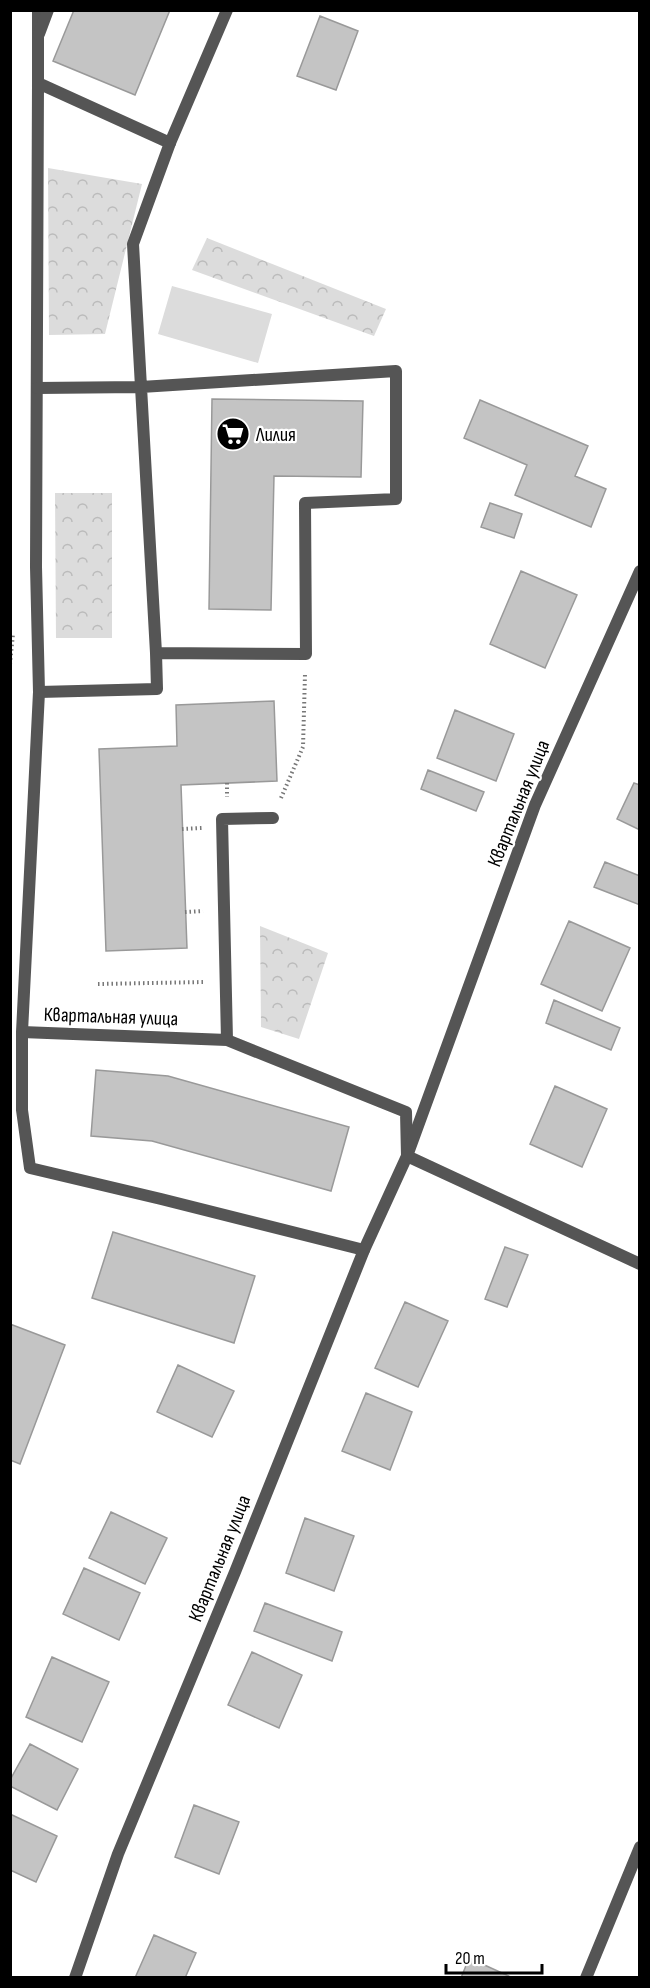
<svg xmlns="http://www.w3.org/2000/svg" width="650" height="1988" font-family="'Sofia Sans Condensed',sans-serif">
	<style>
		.forest { fill: url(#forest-crowns) }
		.garden { fill: #dcdcdc }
		.building { fill: #c4c4c4; stroke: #999; stroke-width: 1.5 }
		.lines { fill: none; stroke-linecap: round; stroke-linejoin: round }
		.path { stroke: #777; stroke-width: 4; stroke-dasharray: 1.5 3; stroke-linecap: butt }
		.lane { stroke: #555; stroke-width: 12 }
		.street { stroke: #555; stroke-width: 12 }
		.labels { text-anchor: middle; stroke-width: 4.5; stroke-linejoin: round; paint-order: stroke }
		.poi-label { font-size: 20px; fill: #000; stroke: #fff; text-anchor: start }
		.street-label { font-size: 20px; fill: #000; stroke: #fff }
	</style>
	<defs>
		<pattern id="forest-crowns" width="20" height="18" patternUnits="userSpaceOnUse" patternTransform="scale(1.5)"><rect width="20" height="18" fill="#dcdcdc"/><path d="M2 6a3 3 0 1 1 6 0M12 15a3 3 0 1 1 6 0" fill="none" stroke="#bbb"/></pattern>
	</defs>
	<rect width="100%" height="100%" fill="#fff"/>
	<path class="forest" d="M48,168L142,184L105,334L49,335Z
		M207,238L386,309L374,336L192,270Z
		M55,493H112V638H56Z
		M260,926L328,953L299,1039L261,1027Z"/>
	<path class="garden" d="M172,286L272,314L258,363L158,334Z"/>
	<path class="building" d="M74,10H170L135,95L53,61Z
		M320,16L358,31L336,90L297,76Z
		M212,399L363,401L361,477L274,476L271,610L209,609Z
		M480,400L588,446L575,476L606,489L591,527L515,495L527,465L464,438Z
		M490,503L522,514L514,538L481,527Z
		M521,571L577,595L545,668L490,644Z
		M274,701L277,781L181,785L187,948L106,951L99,749L177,746L176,705Z
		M455,710L514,734L496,781L437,758Z
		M428,770L484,792L476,811L421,789Z
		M634,783L640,785V830L617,819Z
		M605,862L640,876V905L594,887Z
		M569,921L630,948L602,1011L541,984Z
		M554,1000L620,1028L611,1050L546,1023Z
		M96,1070L168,1076L349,1127L331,1191L152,1141L91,1136Z
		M555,1086L607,1109L582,1167L530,1144Z
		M113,1232L255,1276L234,1343L92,1298Z
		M505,1247L528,1255L507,1307L485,1299Z
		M405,1302L448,1321L418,1387L375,1368Z
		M10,1324L65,1345L20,1464L10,1460Z
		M178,1365L234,1391L212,1437L157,1412Z
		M366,1393L412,1412L390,1470L342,1451Z
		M111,1512L167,1538L145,1584L89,1558Z
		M305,1518L354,1536L334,1591L286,1573Z
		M84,1568L140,1593L119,1640L63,1614Z
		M265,1603L342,1632L332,1661L254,1631Z
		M252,1652L302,1675L279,1728L228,1705Z
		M52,1657L109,1682L82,1742L26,1717Z
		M30,1744L78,1769L57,1810L10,1786V1780Z
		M194,1805L239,1822L219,1874L175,1857Z
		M10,1814L57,1836L36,1882L10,1870Z
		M154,1935L196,1953L185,1978H135Z
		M469,1958L513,1978H461Z"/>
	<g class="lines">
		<path class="path" d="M10,664L13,634
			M227,783V797
			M281,798L303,747L305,674
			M182,829L202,828
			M185,912L203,911
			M98,984L204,982"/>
		<path class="lane" d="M38,83V10
			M170,143L38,83L36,567L39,692L22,1032L227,1040L406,1112L407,1156L640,1264
			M22,1032V1110L30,1168L161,1199L364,1250
			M227,1040L222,819L273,818"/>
		<path class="street" d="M39,34L48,10
			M37,388L141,387L133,244L170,143L227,10
			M39,692L157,689L156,653L306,654L305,503L396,499V371L141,387L156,653
			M75,1978L118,1854L235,1572L364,1250L407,1156L535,805L640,571
			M586,1978L640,1847"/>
	</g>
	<defs>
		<symbol id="supermarket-disc" viewBox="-11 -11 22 22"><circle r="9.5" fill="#000" stroke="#fff"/><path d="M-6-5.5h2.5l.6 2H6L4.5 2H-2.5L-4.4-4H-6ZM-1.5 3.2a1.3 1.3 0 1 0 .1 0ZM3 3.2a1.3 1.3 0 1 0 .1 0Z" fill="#fff"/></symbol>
	</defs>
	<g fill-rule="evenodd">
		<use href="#supermarket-disc" x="214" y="415" width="38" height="38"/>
	</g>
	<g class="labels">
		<g class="poi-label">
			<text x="256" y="441">Лилия</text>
		</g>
		<g class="street-label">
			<text transform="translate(518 803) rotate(-68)" y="7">Квартальная улица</text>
			<text transform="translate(111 1016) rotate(2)" y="7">Квартальная улица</text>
			<text transform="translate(219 1558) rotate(-68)" y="7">Квартальная улица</text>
		</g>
	</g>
	<rect width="650" height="1988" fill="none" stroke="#000000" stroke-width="24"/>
	<path d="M446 1964v9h96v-9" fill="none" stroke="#000000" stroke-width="3"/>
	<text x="455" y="1964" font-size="18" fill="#000000" stroke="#ffffff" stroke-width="4.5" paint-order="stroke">20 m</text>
</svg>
